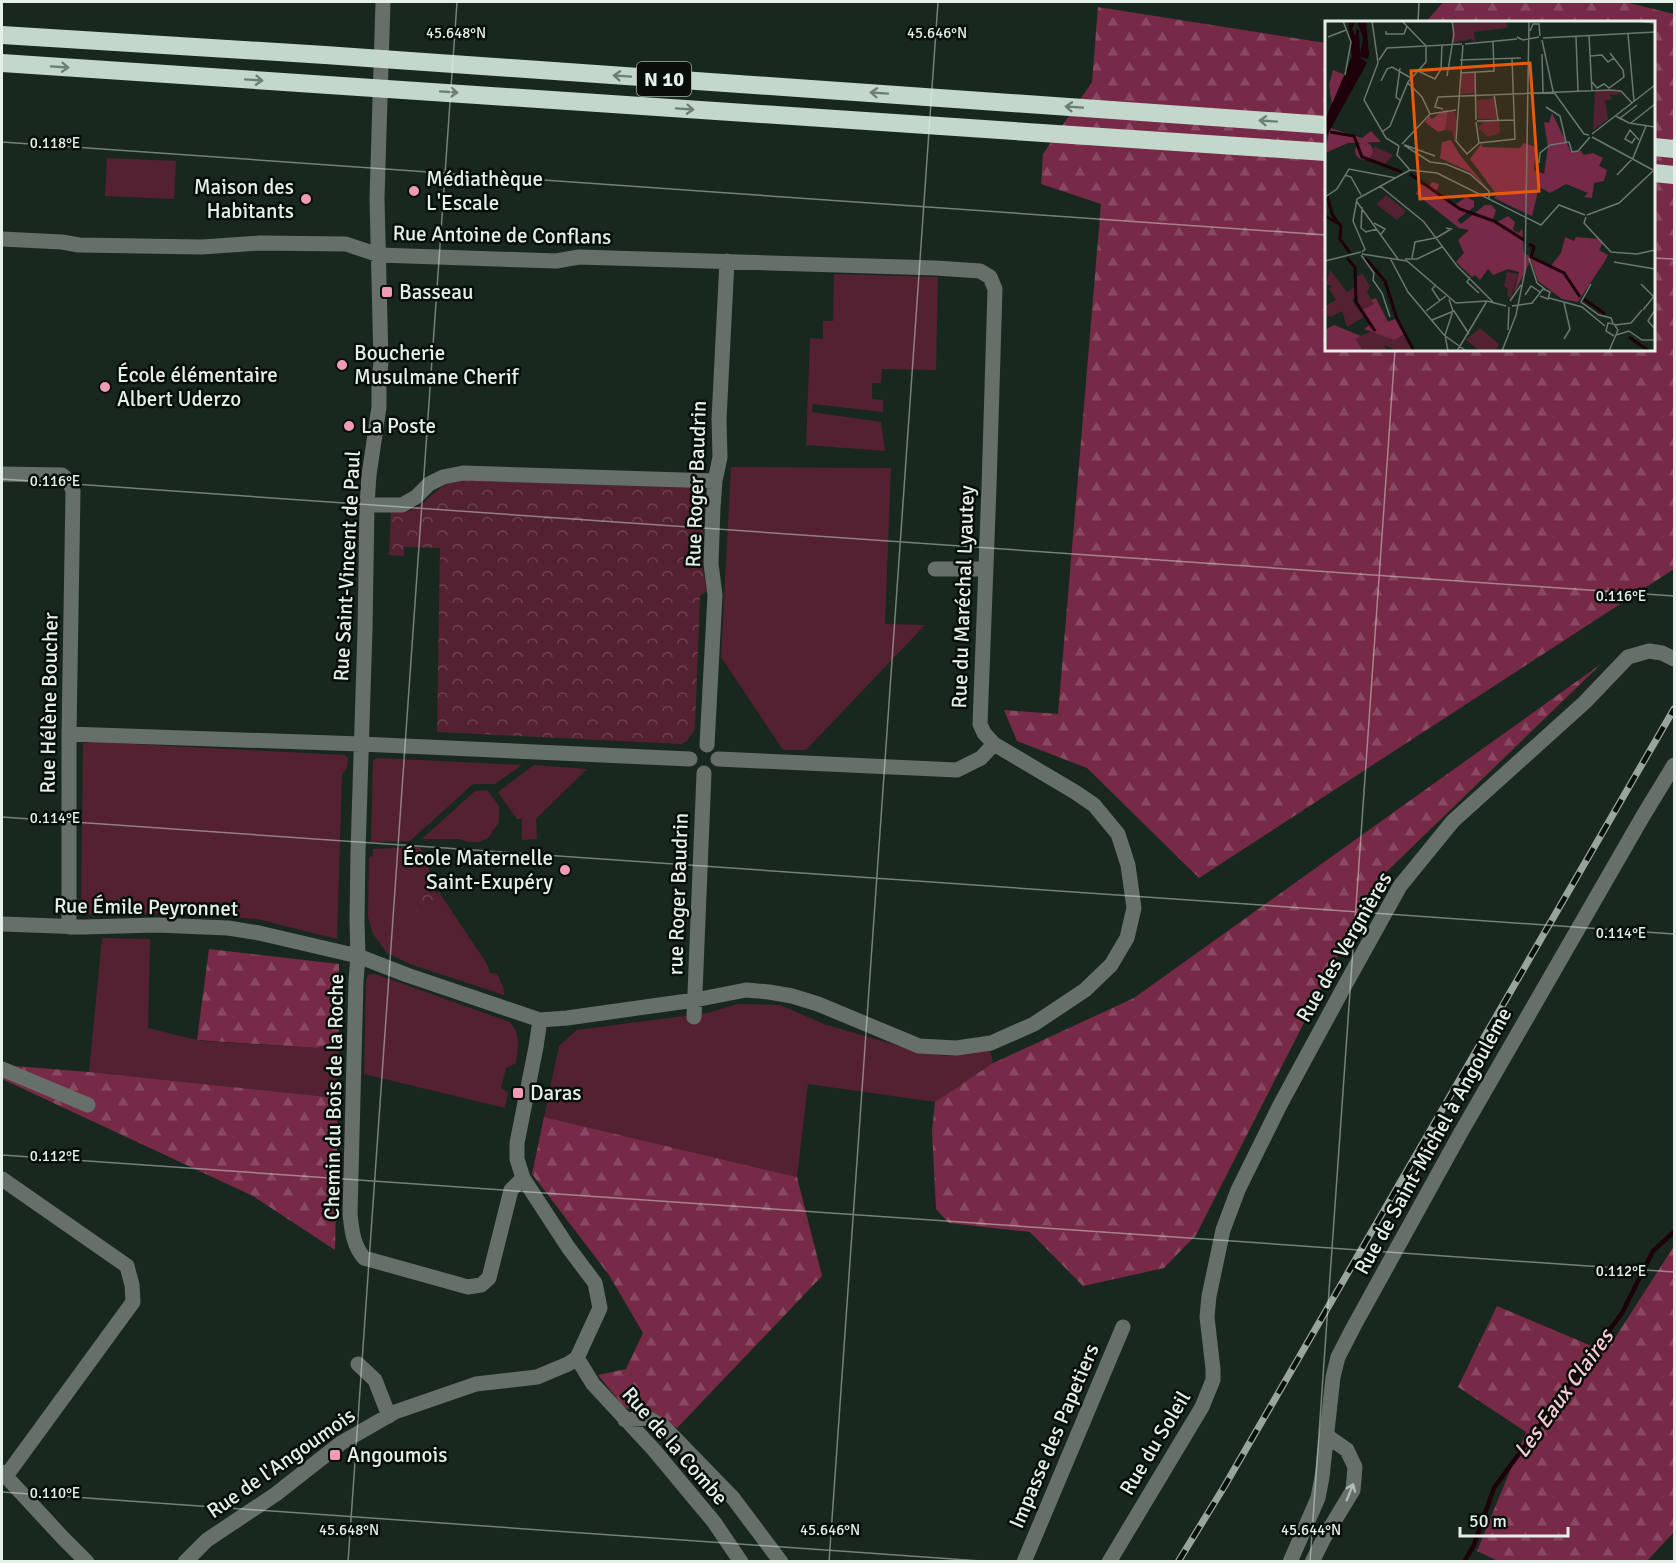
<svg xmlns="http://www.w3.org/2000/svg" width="1676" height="1563" font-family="Signika,sans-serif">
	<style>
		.green { fill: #542133 }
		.forest { fill: url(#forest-firs) }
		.park { fill: url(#park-crowns) }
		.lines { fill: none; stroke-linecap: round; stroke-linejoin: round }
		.stream { stroke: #1d0009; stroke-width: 4.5 }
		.street { stroke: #666f69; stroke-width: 15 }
		.highway { stroke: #c3d8cb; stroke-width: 18 }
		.rail-casing { stroke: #98a59d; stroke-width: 7 }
		.rail { stroke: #080f0b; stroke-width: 4.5; stroke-dasharray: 14; stroke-linecap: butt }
		.oneway { stroke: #6f7e75 }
		.oneway2 { stroke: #b2bcb6 }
		.ticks { fill: none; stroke: #e5f0e9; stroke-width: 1.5; stroke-opacity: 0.45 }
		.poi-dot { fill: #f09ab5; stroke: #080f0b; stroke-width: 2 }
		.labels { text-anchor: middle; stroke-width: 5; stroke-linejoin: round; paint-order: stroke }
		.shield { fill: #080f0b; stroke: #a3aca6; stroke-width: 1.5 }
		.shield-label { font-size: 20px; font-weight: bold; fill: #e5f0e9 }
		.poi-label { font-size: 21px; fill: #e5f0e9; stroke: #080f0b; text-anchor: start }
		.street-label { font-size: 21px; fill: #e5f0e9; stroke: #080f0b }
		.water-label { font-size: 22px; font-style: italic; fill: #fbcbd9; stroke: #080f0b }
		.inset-river { fill: none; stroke: #1d0009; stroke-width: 3 }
		.inset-road { fill: none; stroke: #6a7870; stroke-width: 1.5 }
		.view { fill: #e8590c; fill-opacity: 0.15; stroke: #e8590c; stroke-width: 3 }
		.inset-edge { fill: none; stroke: #e5f0e9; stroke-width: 3 }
		.ticks-label { font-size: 15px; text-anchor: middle; fill: #e5f0e9; stroke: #080f0b; stroke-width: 5; stroke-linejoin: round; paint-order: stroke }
	</style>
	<defs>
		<pattern id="forest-firs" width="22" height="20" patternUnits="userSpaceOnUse" patternTransform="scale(1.5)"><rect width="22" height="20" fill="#762a47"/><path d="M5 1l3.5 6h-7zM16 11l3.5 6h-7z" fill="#894962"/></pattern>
		<pattern id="park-crowns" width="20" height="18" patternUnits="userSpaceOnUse" patternTransform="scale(1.5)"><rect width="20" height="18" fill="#542133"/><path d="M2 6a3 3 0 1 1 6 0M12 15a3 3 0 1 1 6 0" fill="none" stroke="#6c4251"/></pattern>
	</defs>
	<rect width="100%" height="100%" fill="#18281f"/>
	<path class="green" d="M107,158L176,161L174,199L105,196Z
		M834,274L938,277L936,370L882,369L881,383H872V399L883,400V412L813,404L812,412L881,422L885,451L806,445L810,338L823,339V321H833Z
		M731,467L891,468L885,624L925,625L806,750H783L721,657Z
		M94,742L345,755L348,758L347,768L342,774L337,939L257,919L175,913L81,914L83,743Z
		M378,758L522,765L495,784H473L410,841L371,842L373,760Z
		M534,765L587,769L536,819L537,839L522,840V819H517L498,792Z
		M487,790L499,806V822L489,837L479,842H469L459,839H423L424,837L475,791Z
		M420,847L437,888L434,889L430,884L443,903L437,894L439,892L487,964L490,973L497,974L504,989V995L410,964L387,953L373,934L368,917L369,857L373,856V849Z
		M102,938L150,939L148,1028L201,1041L318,1048L339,1039L338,1098L89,1072Z
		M375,974L510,1022C521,1035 518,1047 516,1063L506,1068L501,1088L508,1092L505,1108L364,1074L366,981L368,975Z
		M738,1004L780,1005L824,1024L909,1049L945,1056L990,1050L993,1063L935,1102L808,1084L797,1177L544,1117L559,1046L577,1030L707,1013Z"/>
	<path class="forest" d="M1443,2H1625L1674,14V569L1199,878L1087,768L1017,741L1004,710L1058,714L1101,204L1041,184L1043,154L1092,82L1098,7L1326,43V350H1654V22H1426Z
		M1601,664L1375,883L1196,1235L1164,1268L1083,1286L1030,1232L949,1223L936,1209L932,1131L935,1102L993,1063L1134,998Z
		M209,949L339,964V1039L318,1048L197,1040Z
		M2,1065L89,1072L338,1098L335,1250L253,1196L2,1079Z
		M544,1117L797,1177L822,1276L677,1428L651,1413L625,1408L598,1375L626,1369L643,1333L609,1275L532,1174Z
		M1674,1246V1532L1647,1561H1498L1477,1551L1526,1432L1458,1387L1497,1306L1606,1352Z"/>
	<path class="park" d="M457,480L693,488L700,491L705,502L702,565L707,591L700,596L695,729L687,741L681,744L437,732L440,548L404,547V556L389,555L391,511C398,511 405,512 411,510C429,503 435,486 457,480Z
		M430,884L443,903L422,918L408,899Z"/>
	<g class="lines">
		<path class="stream" d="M1464,1562L1474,1545L1494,1488L1622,1313L1653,1251L1674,1232"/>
		<path class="street" d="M383,2L377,198L381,362L379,382V407L369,475L367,505L365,630L358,851L357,921L358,956L356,981L350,1214C352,1231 353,1245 364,1258L468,1287L481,1285L489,1278L511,1190L523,1178
			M2,239L62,242L79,245L202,247L260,243L346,244L379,255L556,261L579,257L936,268L980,271L990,277L995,289L989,487L980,724L984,733L994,744L1075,792L1094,805L1118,834L1128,865L1134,908L1127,938L1111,965L1085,990L1034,1024L991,1043L956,1048L919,1046L818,1004L792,996L769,992L746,990L695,1000L567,1018L540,1020L407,975L358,956L259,933L228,928L157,925L84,927L2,924
			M2,474L62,475L69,481L73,491L69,734V927
			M367,505H402L416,497L429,484L443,477L463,473L715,481
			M935,569H986
			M69,734L361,744L690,759
			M707,745L715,595L711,564L713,507L715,481L720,457L719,419L727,261
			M718,759L957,770L981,758L994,744
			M694,1017L704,773
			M2,1069L88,1105
			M2,1179L127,1266L132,1285L133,1302L6,1476
			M577,1358L593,1384L654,1450L714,1522L741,1562
			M358,1364L375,1380L389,1416
			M625,1420L648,1418L665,1428L733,1498L781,1562
			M2,1472L63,1538L87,1562
			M185,1562L207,1540L276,1494L341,1443L395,1412L476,1384L537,1377L568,1364L577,1358L600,1308L595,1283L568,1247L523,1178L517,1159V1143L536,1047L540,1020
			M1024,1562L1123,1327
			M1109,1562L1202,1407L1213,1380V1369L1207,1317L1209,1296L1223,1230L1238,1190L1280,1105L1344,987L1400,886L1453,821L1585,702L1628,657L1649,651L1662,653L1674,659
			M1290,1562L1318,1498L1322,1477L1333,1377L1338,1357L1354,1326L1460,1134L1643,816L1674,765
			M1312,1562L1324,1538L1353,1490L1355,1467L1347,1450L1327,1436"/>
		<path class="highway" d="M2,35L325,55L1326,125
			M2,63L1326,152
			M1654,147L1674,149
			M1654,173L1674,175"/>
		<defs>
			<path id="rail" d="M1178,1562L1224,1487L1674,709"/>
		</defs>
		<use href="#rail" class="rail-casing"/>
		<use href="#rail" class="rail"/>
	</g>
	<defs><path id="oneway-shaft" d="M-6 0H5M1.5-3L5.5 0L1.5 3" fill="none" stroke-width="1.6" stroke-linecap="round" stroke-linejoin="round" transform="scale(1.5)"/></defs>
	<g class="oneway">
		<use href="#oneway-shaft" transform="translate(60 67) rotate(4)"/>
		<use href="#oneway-shaft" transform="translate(622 76) rotate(-176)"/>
		<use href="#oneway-shaft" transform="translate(254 80) rotate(4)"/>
		<use href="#oneway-shaft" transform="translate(449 92) rotate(4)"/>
		<use href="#oneway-shaft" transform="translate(879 93) rotate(-176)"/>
		<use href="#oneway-shaft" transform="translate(1074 107) rotate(-176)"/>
		<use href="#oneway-shaft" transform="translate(685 109) rotate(4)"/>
		<use href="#oneway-shaft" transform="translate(1268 121) rotate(-176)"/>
	</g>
	<use class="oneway2" href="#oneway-shaft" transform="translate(1350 1492) rotate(-68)"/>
	<path class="ticks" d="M1418,22L1419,2M2,142L1326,235M1654,258L1674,259M2,479L1674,596M2,817L1674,934M2,1155L1674,1272M2,1492L995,1562M348,1562L457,2M829,1562L938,2M1310,1562L1395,350"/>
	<g class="poi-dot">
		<circle cx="414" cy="191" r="6"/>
		<circle cx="306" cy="199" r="6"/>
		<rect x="381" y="286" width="12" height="12" rx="3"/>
		<circle cx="342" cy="365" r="6"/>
		<circle cx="105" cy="387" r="6"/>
		<circle cx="349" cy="426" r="6"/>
		<circle cx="565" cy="870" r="6"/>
		<rect x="512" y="1087" width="12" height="12" rx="3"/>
		<rect x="329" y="1449" width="12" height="12" rx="3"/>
	</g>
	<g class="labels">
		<rect class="shield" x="637" y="62" width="54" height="34" rx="4.5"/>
		<g class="shield-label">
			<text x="664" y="86">N 10</text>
		</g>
		<g class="poi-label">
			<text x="426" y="186">Médiathèque<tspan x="426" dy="24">L'Escale</tspan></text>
			<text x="294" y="194" text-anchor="end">Maison des<tspan x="294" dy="24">Habitants</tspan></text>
			<text x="399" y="299">Basseau</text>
			<text x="354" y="360">Boucherie<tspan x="354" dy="24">Musulmane Cherif</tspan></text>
			<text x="117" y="382">École élémentaire<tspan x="117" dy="24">Albert Uderzo</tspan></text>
			<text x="361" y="433">La Poste</text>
			<text x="553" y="865" text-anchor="end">École Maternelle<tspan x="553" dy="24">Saint-Exupéry</tspan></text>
			<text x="530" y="1100">Daras</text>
			<text x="347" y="1462">Angoumois</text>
		</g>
		<g class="street-label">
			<text transform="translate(502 235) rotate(1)" y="7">Rue Antoine de Conflans</text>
			<text transform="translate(696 484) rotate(-88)" y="7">Rue Roger Baudrin</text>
			<text transform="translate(347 566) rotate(-87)" y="7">Rue Saint-Vincent de Paul</text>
			<text transform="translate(963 597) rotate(-88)" y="7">Rue du Maréchal Lyautey</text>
			<text transform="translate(49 703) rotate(-89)" y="7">Rue Hélène Boucher</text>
			<text transform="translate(678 894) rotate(-88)" y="7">rue Roger Baudrin</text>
			<text transform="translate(146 907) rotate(1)" y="7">Rue Émile Peyronnet</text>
			<text transform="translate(1344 947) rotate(-60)" y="7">Rue des Vergnières</text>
			<text transform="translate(334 1097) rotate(-89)" y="7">Chemin du Bois de la Roche</text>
			<text transform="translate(1433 1141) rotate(-61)" y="7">Rue de Saint-Michel à Angouleme</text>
			<text transform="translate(1054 1436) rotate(-67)" y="7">Impasse des Papetiers</text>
			<text transform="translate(1155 1443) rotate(-59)" y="7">Rue du Soleil</text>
			<text transform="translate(675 1446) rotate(49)" y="7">Rue de la Combe</text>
			<text transform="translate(281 1463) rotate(-35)" y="7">Rue de l'Angoumois</text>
		</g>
		<g class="water-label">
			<text transform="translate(1563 1393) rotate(-54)" y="8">Les Eaux Claires</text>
		</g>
	</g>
	<g transform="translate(1325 21)">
		<rect width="330" height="330" fill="#18281f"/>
		<path d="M149,52L150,72L136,73V53ZM123,89L130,91L133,104L130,123L127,110L120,109ZM159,100H174L175,112L163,116L153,107ZM49,125L68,134L59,144L45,140ZM5,249L22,271L32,265V255L38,253L45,266L42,271L49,283L36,289L31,275L27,279L39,296L22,306L17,290L5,296L0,293V285L11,279L4,268L7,265L1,263ZM182,251L193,253L186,277L182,275L183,268L179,265ZM155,307L174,323L171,330H155L141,319ZM49,309L68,319L79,314L88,330H73L59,324L62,330H38L31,317Z" fill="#542133"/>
		<path d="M8,49L20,54L7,85L4,64ZM119,89H123L120,109L113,111L100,101L104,95L107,98ZM227,92L246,131L256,130L259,134L268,132L278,137L274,145L282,149L279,160L269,162L267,177L259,176L263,172L241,163L225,172L214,166L207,195L169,177L172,174L145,138L157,122V126L195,127L199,122L211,126L209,149L219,153L223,126L219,101L224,102ZM5,107L37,117L46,110L56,121L23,122L0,132ZM126,119L135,134L163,168L145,151L115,137L117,121ZM30 130a9 9 0 1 1 18 0a9 9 0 1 1-18 0ZM107,161L114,163L111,172L131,183L141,176L149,180V186L132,199L136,203L160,184H166L171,189L168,198L172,201L183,195L190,201L188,209L194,212L197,208L199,232L225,246L236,232L240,216L249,220L251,216L275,218L278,222L274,229L283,234L280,240L253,281L237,278L213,260L206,239L189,272L194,251L183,248L168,254L163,248L155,259L150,254L147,256L131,241L139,232L133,219L144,209L134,207L91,173L95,163L104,166ZM51,277L63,301L72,297L80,313L69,319L39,308L46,303L36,289L49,283L46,279ZM9,304L36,315L31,318L38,330H0V309Z" fill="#762a47"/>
		<path d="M127,0H181L182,7L149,11L150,21L146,18L127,22ZM61,174L81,190L72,199L51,183Z" fill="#542133"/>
		<path d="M270,70H293L297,73L285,74L286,79H280L283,98L268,109ZM169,75L172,98H153L152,79L166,78Z" fill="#542133"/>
		<path d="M23,0H31L27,8L31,15V8L34,9L35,33L38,17L32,0H41L44,33L43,38L34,36L42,42L0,118V99L27,36Z" fill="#1d0009"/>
		<path class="inset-river" d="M5,111L29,115L37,136L77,151M85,153L135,188L169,200L199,219M2,174L7,193L16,206L15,218L25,232M0,195L16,204M204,223L209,226L206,236L239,252L255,276M22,237L30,246L31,281L50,310M40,237L60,260L72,298L89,330M259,278L280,293M304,316L324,330"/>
		<path class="inset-road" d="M18,0L26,21L20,54M47,0L53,42L39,79L61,117L74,125M77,0L101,25L137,23M312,0L330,2M61,10V13H79L82,5M205,10L208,3H214L215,15M303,13L309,80M264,15L267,70M3,16L21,9M251,16L253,70M218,17L330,11M195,18L192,16L198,19L214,16M217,19L228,70L259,113L264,114M140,23L192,18M138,24L131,120L142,133L154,122M217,33L218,71M265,35L277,34L283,41L289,37M54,39L62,27L100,25M135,39L196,37M75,47L71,76L76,80M93,50L110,58L116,48L117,24M150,51L151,99M135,52L169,50L168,21M122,55L129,13L127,0M56,60L62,48L67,46L86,57M267,61L272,67L279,63L284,67L299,56L298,49L285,32M83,62L97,76L105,93M169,73L173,99M221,86L235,95L241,121M118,88L110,86L113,76L285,69L296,70L307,82M105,93L131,89M291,95L304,102L330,106M294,98L312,84M152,100L189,99M151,101L154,122M306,102L330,83M57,111L65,105L83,61L101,41V25M267,113L330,64M267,116L328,149M310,117L307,122L300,118L305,109L314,119M154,122L190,118L187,37M77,123L105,93M79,124L105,141L121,143L145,153L164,170V178M80,124L110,135M74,125L72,134L85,149M214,142L215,132L225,124L244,121L247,131L253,130L265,116M85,149L112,152L216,204L234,184L260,194M20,154L26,156L36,174M292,154L308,137L321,105M55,165L99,201L132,245L168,281M0,176L12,168L24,148L71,157M32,181L73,238M37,186L36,207L41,211L52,208M262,194L294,182L328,150M261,196L259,202L286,231L312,233L330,229M49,202L60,208L56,213M111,217L126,208L121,207M37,231L40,228L28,200L32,178L85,149M37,233L82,240L131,282L162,280L181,285M36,234L49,252L48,259L57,272L65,296L63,290M65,237L83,271L119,314L141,330M87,237L90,221L110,217M204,237L212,262L220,268M80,238H92L117,226M0,240L36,231M289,241L330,248M145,256L142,261L154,272M266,263L256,281L274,294L286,297L288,302M316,263L329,276M110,265L107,268L115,280M200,274L206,265L215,271M224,277L257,286L280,305M185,280L196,264M207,282L218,268L225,271L223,278L215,275M187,285L208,282M318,289L330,274M330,289L323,300L330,308M101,290L121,275M107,299L129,290L144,313M290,304L306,302L317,289M183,309L184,286M291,314L304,310L317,319H330M239,318L245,308L239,282M123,330L120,314L128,290L124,278M132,330L162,280M177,330L191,294L200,250L204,0M284,330L293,309L289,303L283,302L281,310L289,315"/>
		<path class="view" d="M205,42L214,170L95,178L86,50Z"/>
		<rect width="330" height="330" class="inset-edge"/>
	</g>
	<g class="ticks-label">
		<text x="456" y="38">45.648°N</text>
		<text x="937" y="38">45.646°N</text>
		<text x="55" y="148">0.118°E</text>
		<text x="55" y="486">0.116°E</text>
		<text x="1621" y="601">0.116°E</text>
		<text x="55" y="823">0.114°E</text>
		<text x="1621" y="938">0.114°E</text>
		<text x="55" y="1161">0.112°E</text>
		<text x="1621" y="1276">0.112°E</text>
		<text x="55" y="1498">0.110°E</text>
		<text x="349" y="1535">45.648°N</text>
		<text x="830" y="1535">45.646°N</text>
		<text x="1311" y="1535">45.644°N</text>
	</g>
	<rect width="1676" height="1563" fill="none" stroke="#e5f0e9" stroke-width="6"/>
	<path d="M1460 1527v9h108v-9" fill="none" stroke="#e5f0e9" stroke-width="3"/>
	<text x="1469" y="1527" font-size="18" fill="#e5f0e9" stroke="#080f0b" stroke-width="4.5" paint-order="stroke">50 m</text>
</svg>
